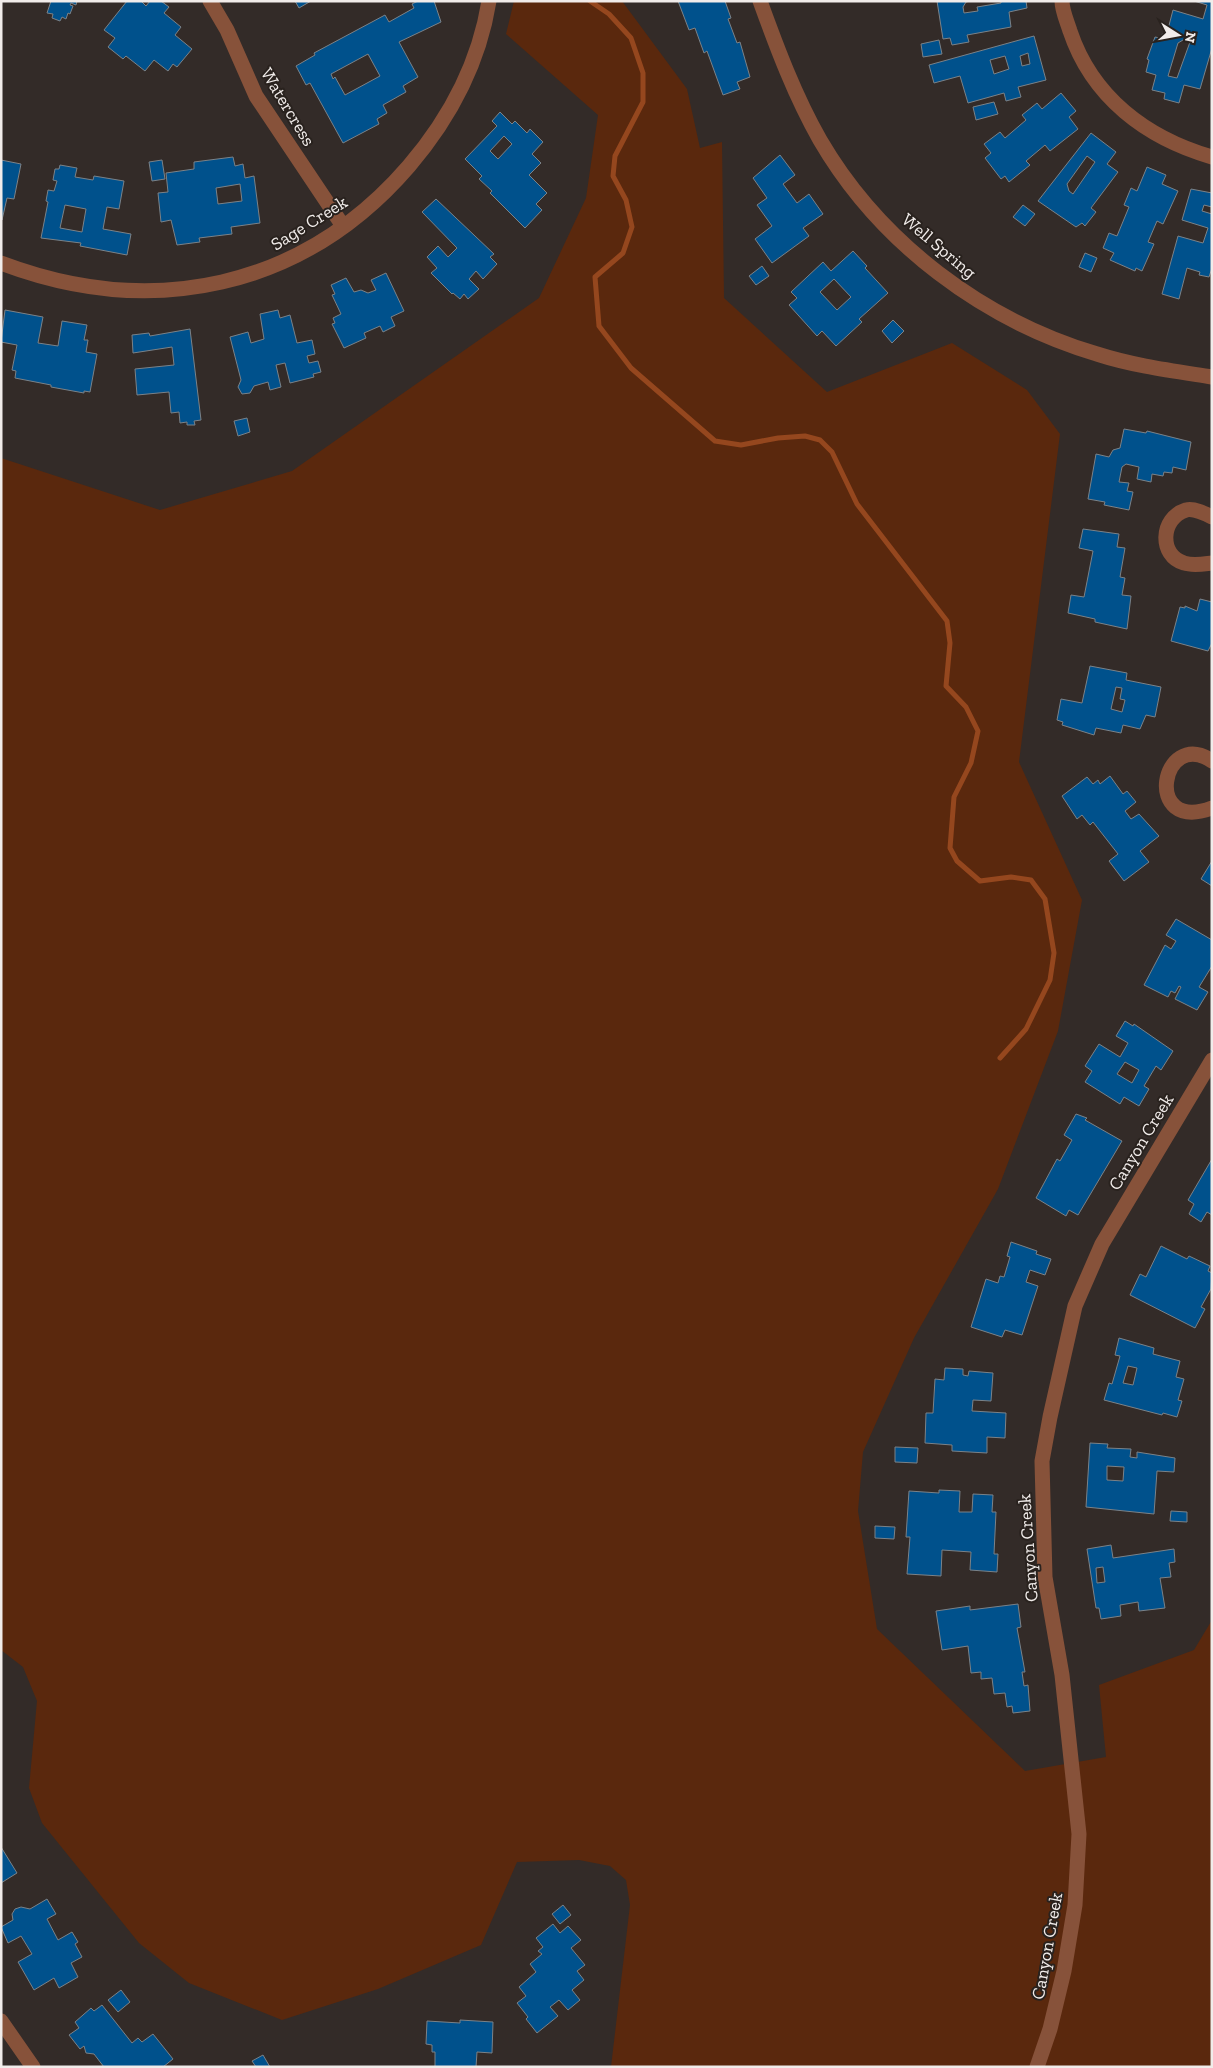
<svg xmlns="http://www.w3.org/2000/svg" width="1213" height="2068" font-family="'Zilla Slab',serif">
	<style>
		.grass { fill: #5a280d }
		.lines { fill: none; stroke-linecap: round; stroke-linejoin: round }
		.stream { stroke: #95471e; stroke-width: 5 }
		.building { fill: #00518c; stroke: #7b8288; fill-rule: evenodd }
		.minor { stroke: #87523a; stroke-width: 15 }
		.labels { text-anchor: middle; stroke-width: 4; stroke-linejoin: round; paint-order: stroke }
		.street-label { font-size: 18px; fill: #f1ecea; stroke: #29221e }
	</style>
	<rect width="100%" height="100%" fill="#332b28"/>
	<path class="grass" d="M514,1H622L687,89L700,148L722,142L724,298L827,392L952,343L1027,390L1060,434L1019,762L1082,900L1058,1031L998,1189L914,1338L863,1452L858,1511L877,1629L1025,1771L1106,1757L1099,1685L1194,1650L1212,1620V2067H611L630,1905L626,1880L610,1866L579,1860L517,1862L481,1945L378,1989L282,2020L189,1983L139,1943L42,1823L29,1788L37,1701L23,1667L1,1650V458L160,510L292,471L539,298L586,198L598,115L506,34Z"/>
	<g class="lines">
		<path class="stream" d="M590,1L609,14L631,38L643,73V102L615,156L613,176L626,200L632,227L623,253L595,277L599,326L631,368L715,441L741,445L778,438L805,436L820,440L832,452L857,504L947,621L950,643L946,686L966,707L978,731L971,763L954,797L950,848L957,861L980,881L1011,877L1031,880L1045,899L1054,953L1050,980L1026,1029L1000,1058"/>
	</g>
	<path class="building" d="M51,1H77L76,5L71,3L70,5L73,6L70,14L68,13L66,19L62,17L60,21L52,18L53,14L47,13Z
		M127,1H141L146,6L150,1H161L169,7L164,13L181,27L175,35L192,49L177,67L173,64L168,71L154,60L145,71L126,56L123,59L108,47L115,38L104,30Z
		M295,1H311L299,8Z
		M418,1H434L441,22L399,42L418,77L403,86L406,92L383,105L387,113L377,119L379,124L343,143L310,83L306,85L296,66L315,55L314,53L385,15L389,22L414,8L412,4ZM368,54L380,76L345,95L335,77L333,79L331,74Z
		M678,1H725L731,18L728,19L737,43L740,42L750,77L737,82L740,89L723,95L707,51L704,53L695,28L689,30Z
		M937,1H970L966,2L963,7L964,13L978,11L977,7L1001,3V1H1026L1027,8L1009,12L1011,27L967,35L969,42L952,45L950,38L943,39Z
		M1194,1H1212V48L1200,89L1184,85L1179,103L1164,99L1165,93L1152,90L1156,75L1146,72L1149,60L1147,59L1155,37L1160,38L1162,34L1167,33L1173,10L1203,19L1207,5ZM1183,40L1190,42L1177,78L1168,76L1178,43Z
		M1034,36L1046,80L1018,87L1021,97L1006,101L1004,93L968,103L960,76L934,83L929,65ZM1028,53L1030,64L1022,66L1020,56ZM1005,56L1009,69L994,74L990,60Z
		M939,40L942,54L923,57L921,44Z
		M1061,93L1076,111L1069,117L1078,129L1050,151L1045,145L1026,161L1030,165L1009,182L1005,176L1001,179L985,158L991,153L984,144L1000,132L1005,138L1026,120L1022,115L1037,103L1042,109Z
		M994,102L998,114L976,120L973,107Z
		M500,112L512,124L515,121L527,133L530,129L543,142L532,154L541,163L529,175L547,193L536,204L542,210L525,228L490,193L492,191L479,179L482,176L465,159L497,126L492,121ZM504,136L512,144L498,159L490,151Z
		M1091,133L1116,152L1107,164L1118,172L1091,208L1096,212L1085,226L1082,223L1076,227L1038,201ZM1087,156L1095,162L1073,194L1069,191L1067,184Z
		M780,155L795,175L783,184L797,203L809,194L823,214L803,228L809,236L772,263L755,239L772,226L757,205L767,198L753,178Z
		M233,157L235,166L243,164L245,178L254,176L260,223L231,227L232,234L199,238L200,242L177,245L171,220L161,222L158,193L168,192L166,173L194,169V162ZM240,184L242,201L218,204L216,188Z
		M1,160L21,164L14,199L7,198L2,220Z
		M162,160L165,179L152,181L149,162Z
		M60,165L77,168L75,177L93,180L94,176L124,181L119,209L107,207L103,229L131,234L127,255L80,246L81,243L41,238L48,202L46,201L48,190L54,191L57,181L53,180L55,169H59ZM65,205L86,209L82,232L60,228Z
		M1147,167L1166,175L1162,184L1178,191L1163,224L1157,221L1148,242L1154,244L1142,271L1136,268L1135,271L1110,260L1114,253L1103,248L1109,233L1117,236L1129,207L1124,205L1131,188L1137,191Z
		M1191,189L1212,193V207L1204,205L1202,211L1212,214V268L1209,277L1199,275L1200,272L1187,268L1179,299L1162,294L1178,236L1203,243L1208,228L1182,220Z
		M436,199L494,254L490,257L497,264L483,279L476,271L469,279L479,289L468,299L464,294L460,299L453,293L452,294L431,273L437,268L427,257L438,246L448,257L457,248L422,212Z
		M1023,205L1035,214L1025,226L1013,217Z
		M853,251L867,266L865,268L888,293L859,319L862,322L836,346L822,331L817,336L789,305L797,298L791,292L823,262L831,271ZM834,279L851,297L837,310L820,292Z
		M1085,253L1097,258L1091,272L1079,267Z
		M762,266L769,276L756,285L749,276Z
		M386,273L404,311L391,317L395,326L383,332L380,326L364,333L366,338L344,348L332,324L335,323L333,318L341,314L332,295L335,294L331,285L346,278L354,292L361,290L368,293L376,290L371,280Z
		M5,310L43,317L38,343L58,346L62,321L87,325L84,340H88L86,352L97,354L90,392L84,391V393L51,387V385L15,378L16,371L12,370L17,345L1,342Z
		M278,310L280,318L290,315L297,343L312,340L315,354L307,356L309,363L318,361L321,372L313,374L314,377L290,383L285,363L276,365L281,387L270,390L268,382L254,386L250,393L242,394L238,387L241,380L230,337L248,332L251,343L264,339L260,314Z
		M893,320L904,331L892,343L882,331Z
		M190,329L201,420L194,421L195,425H187V422L180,423L179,412L171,413L169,392L137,395L135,369L174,365L172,347L133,353L132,335L149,333L150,336Z
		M247,418L250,432L238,436L234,421Z
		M1124,429L1146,433L1147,431L1191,442L1186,470L1173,467L1172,473L1164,472L1163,476L1152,474L1151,482L1137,479L1139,467L1126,464L1122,467L1119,482L1129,483L1127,491L1133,492L1129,510L1104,505L1105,502L1088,499L1096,454L1109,457L1113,450L1120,448Z
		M1083,529L1119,534L1117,547L1125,548L1120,577L1125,578L1122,595L1131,596L1127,629L1095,622V619L1068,613L1071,595L1084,597L1093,551L1079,548Z
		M1200,599L1212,602V643L1208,651L1171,641L1180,607L1185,608V606L1197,611Z
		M1090,666L1127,673L1126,680L1161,687L1155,717L1146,715L1140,729L1123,725L1121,733L1096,728L1094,735L1062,725L1063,722L1057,720L1061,699L1082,703ZM1116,687L1122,688L1120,699L1125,700L1122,712L1111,709Z
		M1110,776L1123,794L1127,791L1136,802L1125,811L1131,819L1139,814L1159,836L1140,851L1149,862L1124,881L1109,861L1118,854L1093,822L1090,825L1082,815L1077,819L1062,796L1087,777L1093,784L1098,780L1100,784Z
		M1212,861V886L1201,879Z
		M1176,919L1212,940V966L1199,987L1208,992L1197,1010L1175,999L1181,987L1179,986L1175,993L1171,991L1168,997L1144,985L1165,945L1171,949L1176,941L1166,935Z
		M1125,1021L1133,1026L1134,1024L1173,1051L1161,1070L1156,1066L1144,1086L1149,1089L1139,1106L1124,1097L1120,1104L1085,1082L1092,1071L1085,1066L1099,1044L1120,1057L1128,1043L1116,1036ZM1125,1062L1139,1070L1132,1083L1117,1074Z
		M1076,1114L1087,1118L1085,1120L1122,1141L1078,1215L1069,1210L1066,1216L1036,1198L1057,1159L1060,1161L1072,1140L1064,1135Z
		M1212,1159V1215L1207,1212L1201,1222L1189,1214L1194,1204L1188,1200Z
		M1011,1242L1037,1251L1036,1254L1051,1259L1045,1275L1030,1270L1026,1282L1038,1286L1022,1335L1005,1330L1002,1337L971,1327L986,1279L998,1283L1000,1276L1004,1277L1010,1257L1007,1256Z
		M1161,1246L1187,1259L1189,1256L1210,1266L1208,1271L1212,1273L1211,1289L1201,1307L1205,1309L1195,1328L1130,1295L1140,1274L1146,1277Z
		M1119,1338L1154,1348L1153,1354L1180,1361L1176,1377L1184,1379L1178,1400L1182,1401L1177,1417L1163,1413L1162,1415L1104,1400L1109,1383L1112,1384L1120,1356L1115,1355ZM1128,1366L1137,1368L1133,1385L1123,1383Z
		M945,1368L963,1369V1375L968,1376L969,1371L993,1373L991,1401L973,1400L972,1411L1006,1413L1005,1438L987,1437V1453L952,1451V1445L925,1443L926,1413H933L935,1379L944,1380Z
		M1090,1443L1108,1444L1107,1448L1131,1449L1130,1457L1137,1458V1452L1175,1458L1174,1472L1157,1471L1154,1514L1086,1507ZM1107,1466L1124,1467L1123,1481L1107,1480Z
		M895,1447L918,1448L917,1463L895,1462Z
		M939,1490L960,1491L959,1512H972L973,1494L993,1495L992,1512H996L994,1554H998L997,1572L970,1570L971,1552L942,1550L941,1576L907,1574L910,1537H906L909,1491L939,1493Z
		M1171,1511L1187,1512V1522L1170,1521Z
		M875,1526L895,1527L894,1539L875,1538Z
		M1111,1545L1113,1558L1174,1549L1175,1562L1169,1563L1171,1577L1160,1578L1165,1608L1139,1611L1138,1602L1120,1605L1121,1616L1101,1619L1099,1608H1096L1087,1549ZM1103,1567L1105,1582L1097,1583L1096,1568Z
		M1018,1604L1021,1627L1017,1628L1025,1672H1022L1024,1686L1028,1685L1030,1711L1013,1713L1012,1706L1007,1707L1005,1693L994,1694L992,1678L981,1679V1672L971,1673L968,1646L942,1650L936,1611L970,1606V1610Z
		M1,1847L17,1873L1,1883Z
		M47,1899L56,1914L47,1919L58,1940L72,1932L78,1942L75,1944L82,1957L71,1963L78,1977L59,1988L54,1978L34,1990L18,1962L32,1954L21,1936L8,1943L1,1927L13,1920L12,1914L15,1909L21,1907L30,1909Z
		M563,1905L571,1915L560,1924L552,1914Z
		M553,1924L560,1933L568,1926L581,1940L571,1948L585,1965L577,1971L584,1980L572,1990L580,2000L568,2010L559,2000L550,2007L558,2016L537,2033L526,2019L528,2017L517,2003L526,1996L519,1987L536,1972L530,1964L542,1954L538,1951L543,1947L536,1938Z
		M121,1990L130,2002L118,2012L108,2000Z
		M102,2005L132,2043L138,2038L142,2042L153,2034L173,2059L163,2067H104L94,2054L86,2053L84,2046L80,2049L69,2035L79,2028L75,2022L91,2008L94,2011Z
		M460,2020L493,2022L492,2053L477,2052L476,2067H435V2052H432V2045L426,2044L427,2021L460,2023Z
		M263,2055L270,2067H256L252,2061Z"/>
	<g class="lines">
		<path class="minor" d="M210,1L227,30L256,96L343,226
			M760,1C777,48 795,96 820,140C880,243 983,320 1097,354C1134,366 1174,371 1212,377
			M1062,1C1062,11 1067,21 1070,31C1092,97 1146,138 1212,157
			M1,263C152,320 303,289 409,166C450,118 479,63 489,1
			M1212,517C1204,513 1194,508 1186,510C1160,518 1159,556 1184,563C1193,566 1203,564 1212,563
			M1212,761C1161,727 1142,834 1212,808
			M1,2021L33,2067
			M1037,2067L1050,2029L1064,1971L1075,1905L1079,1834L1062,1675L1045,1577L1042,1461L1050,1417L1075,1306L1102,1244L1212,1060"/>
	</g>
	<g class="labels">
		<g class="street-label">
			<text transform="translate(288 107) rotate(59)" y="6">Watercress</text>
			<text transform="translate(309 223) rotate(-32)" y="6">Sage Creek</text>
			<text transform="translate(939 246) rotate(40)" y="6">Well Spring</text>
			<text transform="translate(1141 1142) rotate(-59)" y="6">Canyon Creek</text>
			<text transform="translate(1028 1548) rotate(-94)" y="6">Canyon Creek</text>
			<text transform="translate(1047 1946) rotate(-80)" y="6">Canyon Creek</text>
		</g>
	</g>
	<rect width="1213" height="2068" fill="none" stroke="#f1ecea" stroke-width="5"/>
	<g transform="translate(1178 35) rotate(101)" stroke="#29221e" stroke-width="4" paint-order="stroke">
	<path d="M0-4L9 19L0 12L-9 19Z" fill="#f1ecea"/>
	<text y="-8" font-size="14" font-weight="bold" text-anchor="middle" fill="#f1ecea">N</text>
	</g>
</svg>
